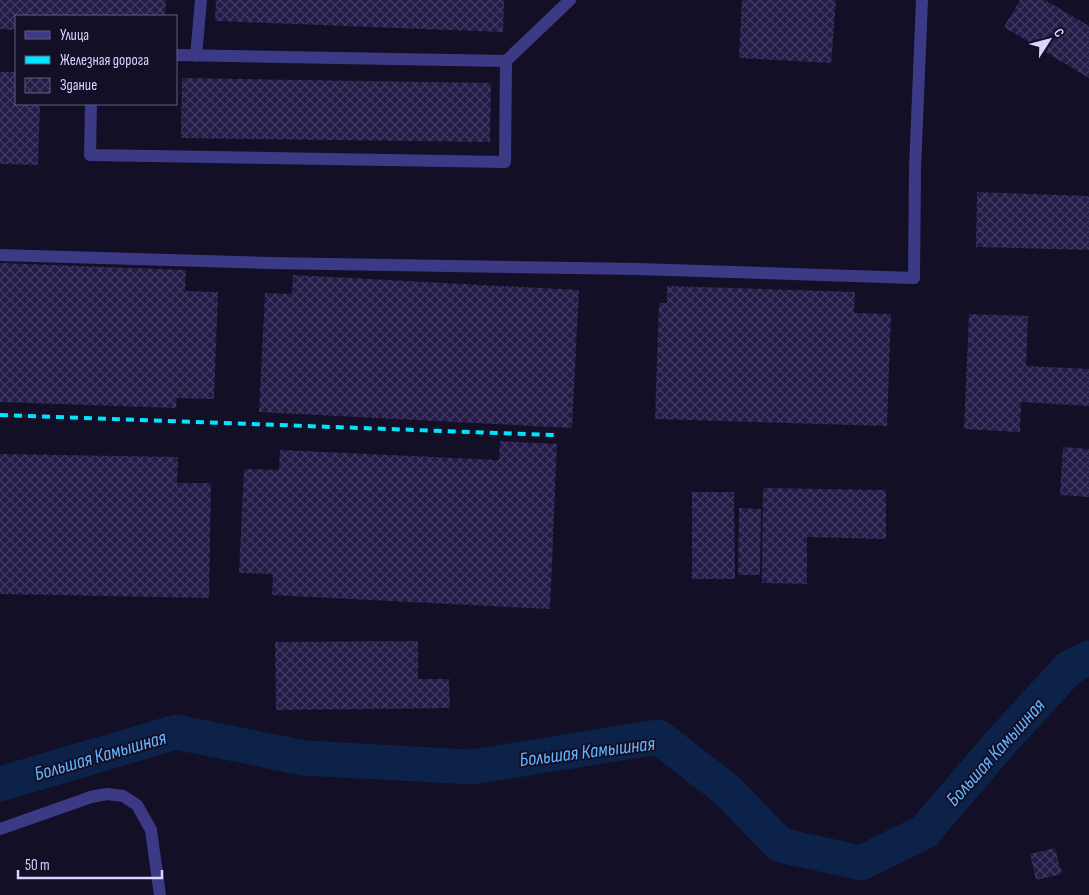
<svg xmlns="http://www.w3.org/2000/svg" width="1089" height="895" font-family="'Sofia Sans Condensed',sans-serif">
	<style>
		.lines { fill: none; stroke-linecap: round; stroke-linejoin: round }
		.river { stroke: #0c2248; stroke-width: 35 }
		.building { fill: url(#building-cross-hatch) }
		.minor { stroke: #3d3a85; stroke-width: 12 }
		.rail { stroke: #00e5ff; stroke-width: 4; stroke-dasharray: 8 6; stroke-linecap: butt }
		.labels { text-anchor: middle; stroke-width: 4; stroke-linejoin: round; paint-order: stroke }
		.water-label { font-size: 20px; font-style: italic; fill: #62b6ff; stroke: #130f26 }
	</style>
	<defs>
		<pattern id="building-cross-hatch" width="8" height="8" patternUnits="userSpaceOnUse" patternTransform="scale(1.25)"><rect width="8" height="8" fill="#241b47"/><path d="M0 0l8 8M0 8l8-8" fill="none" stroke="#433b63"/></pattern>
	</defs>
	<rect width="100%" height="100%" fill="#130f26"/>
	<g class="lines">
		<path class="river" d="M0,784L176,732L304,758L472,767L658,737L726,789L780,845L861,863L924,832L1001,742L1069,668L1089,658"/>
	</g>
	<path class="building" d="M0,0H166L165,16H16V30L0,29Z
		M216,0H504L503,32L215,21Z
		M742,0H836L831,63L739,58Z
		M1020,0H1045L1089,26V78L1004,27Z
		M0,72H16V104H40L38,165L0,164Z
		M182,78L491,83L490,142L181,138Z
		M977,192L1089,196V250L976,247Z
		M0,263L186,270L185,291L218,292L214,399L177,398L176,408L0,402Z
		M293,275L579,290L572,428L259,412L265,293L292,294Z
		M667,286L855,292L854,313L891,314L887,426L655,419L659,303H667Z
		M969,314L1028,316L1026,366L1089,369V406L1021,402L1020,432L964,429Z
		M500,441L557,444L550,609L272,595L273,574L239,573L244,469L279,470L280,450L499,460Z
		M1063,447L1089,449V497L1060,495Z
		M0,454L178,457L177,483H211L209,598L0,594Z
		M763,488L886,490V539L807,537V584L762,583Z
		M692,492H734L735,579H692Z
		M739,508L761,509L760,575H738Z
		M418,641V679H449L450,708L276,710L275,642Z
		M1055,848L1062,874L1036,880L1030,854Z"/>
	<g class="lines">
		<path class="minor" d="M196,56L201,0
			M506,61L570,0
			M91,104L90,155L505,162L506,61L176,55
			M0,255L269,263L638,269L914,278L915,169L922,0
			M0,829L91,797L107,794L123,796L137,805L151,830L160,895"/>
		<path class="rail" d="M0,415L555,435"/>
	</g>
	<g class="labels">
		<g class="water-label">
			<text transform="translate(587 751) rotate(-7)" y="7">Большая Камышная</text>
			<text transform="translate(995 752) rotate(-48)" y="7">Большая Камышная</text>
			<text transform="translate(100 755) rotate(-16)" y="7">Большая Камышная</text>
		</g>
	</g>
	<rect x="15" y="15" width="162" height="90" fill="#130f26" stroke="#625e7d"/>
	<rect x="25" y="31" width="25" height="8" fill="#3d3a85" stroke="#625e7d"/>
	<text x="60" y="40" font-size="15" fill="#d9d4ff">Улица</text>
	<rect x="25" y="56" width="25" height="8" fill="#00e5ff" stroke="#625e7d"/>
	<text x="60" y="65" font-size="15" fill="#d9d4ff">Железная дорога</text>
	<rect x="25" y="78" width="25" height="15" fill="url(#building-cross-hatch)" stroke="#625e7d"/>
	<text x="60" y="90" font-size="15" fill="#d9d4ff">Здание</text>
	<g transform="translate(1049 40) rotate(54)" stroke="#130f26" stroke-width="4" paint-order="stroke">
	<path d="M0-4L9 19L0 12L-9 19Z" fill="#d9d4ff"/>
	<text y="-8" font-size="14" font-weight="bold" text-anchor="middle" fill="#d9d4ff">С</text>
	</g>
	<path d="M18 870v8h144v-8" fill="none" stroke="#d9d4ff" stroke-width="2.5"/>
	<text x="25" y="870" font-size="15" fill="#d9d4ff" stroke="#130f26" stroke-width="4" paint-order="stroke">50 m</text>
</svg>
